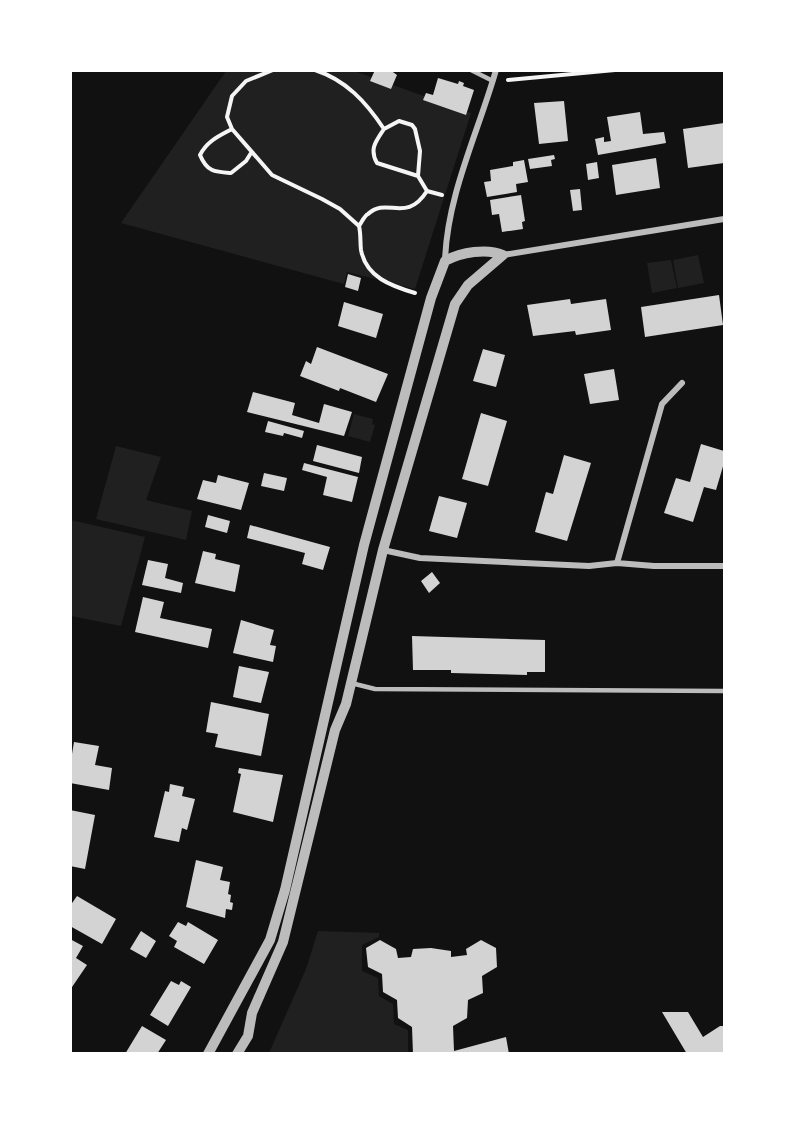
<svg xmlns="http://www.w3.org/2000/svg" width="795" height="1124" font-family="Arial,sans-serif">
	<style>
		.green { fill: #202020 }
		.building { fill: #d3d3d3 }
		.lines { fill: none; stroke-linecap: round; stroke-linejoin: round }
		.path { stroke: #f5f5f5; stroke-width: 4 }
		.service { stroke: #bcbcbc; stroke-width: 4.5 }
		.minor { stroke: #bcbcbc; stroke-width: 6 }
		.tertiary { stroke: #bcbcbc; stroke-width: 10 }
	</style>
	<rect width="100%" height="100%" fill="#111"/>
	<path class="green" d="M226,71H354L471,113L415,289L347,272L344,284L121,223Z
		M698,255L704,283L678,288L673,260Z
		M671,260L677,288L652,293L647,263Z
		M354,414L373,419L372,424L375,425L370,442L348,436Z
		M116,446L161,457L146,500L192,511L186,540L96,519Z
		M71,520L145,537L121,626L71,616Z
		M318,931L379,933V937L362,945V971L378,978L379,996L393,1004L394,1024L408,1030V1053H269L306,969Z"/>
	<path class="building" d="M375,70H390L397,75L391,89L370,81Z
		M438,78L458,84L459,81L464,83L463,86L474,90L466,115L423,100L426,93L433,95Z
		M564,101L568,141L539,144L534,103Z
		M640,112L643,134L664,132L666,143L598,155L595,139L604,137V142L611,141L607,117Z
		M724,123V163L688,168L683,129Z
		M554,155L555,159L551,160L552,166L530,169L528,159Z
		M656,158L660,188L616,195L612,165Z
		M524,160L528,182L516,184L517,192L487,197L484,182L491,181L490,170L513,166V162Z
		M597,162L599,178L588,180L586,164Z
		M580,189L582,210L573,211L570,190Z
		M521,195L525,221L522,222L523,229L502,232L499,214L492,215L490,200Z
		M348,274L361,278L358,291L345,287Z
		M719,295L723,325L645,337L641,307Z
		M570,299L571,304L606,299L611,330L576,335L575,331L533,336L527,305Z
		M344,302L383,314L376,338L338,326Z
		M317,347L388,374L376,402L340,388L339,391L300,376L306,361L311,364Z
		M483,349L505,355L496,387L473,381Z
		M614,369L619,400L590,404L584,374Z
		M253,392L295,403L292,415L319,423L324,404L352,412L344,436L247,412Z
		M481,413L507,421L488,486L462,479Z
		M268,421L304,431L302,438L284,433L283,436L265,432Z
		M701,444L724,451V463L716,490L704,487L693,522L664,513L676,478L690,482Z
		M317,445L362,457L359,473L313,461Z
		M564,455L591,463L567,541L535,532L546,492L553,494Z
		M304,463L358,477L352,502L323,495L327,477L302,470Z
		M264,473L287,478L284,491L261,486Z
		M218,475L249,483L241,510L197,499L203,480L216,483Z
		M439,496L467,503L457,538L429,531Z
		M208,515L230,521L227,533L205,527Z
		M250,525L330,547L323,570L302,564L305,553L247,538Z
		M203,551L216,554L215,559L240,565L235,592L195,583Z
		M148,560L168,564L165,578L183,583L181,593L142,585Z
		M432,572L440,583L429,593L421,581Z
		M143,597L164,602L160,618L212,629L208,648L135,632Z
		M241,620L274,630L270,645L276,646L273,662L233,653Z
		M412,636L545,640V672H527V675L451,673V670H413Z
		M239,666L269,672L261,703L233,697Z
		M211,702L269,714L261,756L215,747L218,734L206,732Z
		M74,742L99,746L95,765L112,768L109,790L70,783V766Z
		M239,768L283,775L273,822L233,812L241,774L238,773Z
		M170,784L184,787L182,796L195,799L187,830L182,828L179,842L154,837L165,791L169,792Z
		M70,810L95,815L85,869L70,866Z
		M196,860L223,867L220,880L230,882L228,894L231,895L230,902L233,903L232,910L226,909L225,918L186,907Z
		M77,896L116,919L102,944L70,926V906Z
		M178,922L186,926L188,922L218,940L204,964L174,947L177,941L169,936Z
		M141,931L156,941L146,958L130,949Z
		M70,939L83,946L76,958L87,965L70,990Z
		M380,940L396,949L398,958L411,957L413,949L431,948L451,951V957L467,955L466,949L481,940L496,948L497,967L482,976L483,993L468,1000L467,1018L453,1026L454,1051L506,1037L509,1054H413L412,1027L398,1018L397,1000L383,992L382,974L368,967L366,948Z
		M171,981L179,985L181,981L191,987L168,1026L150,1015Z
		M662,1012H688L703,1037L720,1026H724V1054H687Z
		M142,1026L166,1040L157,1054H125Z"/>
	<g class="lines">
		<path class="path" d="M273,70L246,81L232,96L227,117L232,129L272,175L322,199L340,209L359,226C362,222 364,216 368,214C387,196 406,224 427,191
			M315,70C346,80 366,102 384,129L399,121L412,125L415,129L420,151L418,176L427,191L442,195
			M508,80L615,70
			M232,129C219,136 207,141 200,155C207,172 215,172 231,173L246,161L251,153
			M384,129C376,141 369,149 377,163L418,176
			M359,226C361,234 360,242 361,250C366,277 391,286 415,293"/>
		<path class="service" d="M471,70L493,81
			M351,683L375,689L724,691"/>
		<path class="minor" d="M503,255L724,219
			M445,261C447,195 478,133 496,70
			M383,550L420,558L589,566L617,563L654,566H724
			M617,563L662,404L682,383"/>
		<path class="tertiary" d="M208,1054L270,940L285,890L364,545L431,298L445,261C461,252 487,248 503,255L468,285L455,304L383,550L346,704L335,730L283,942L252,1013L248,1036L237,1054"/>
	</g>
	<rect width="795" height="1124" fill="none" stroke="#ffffff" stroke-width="144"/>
</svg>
